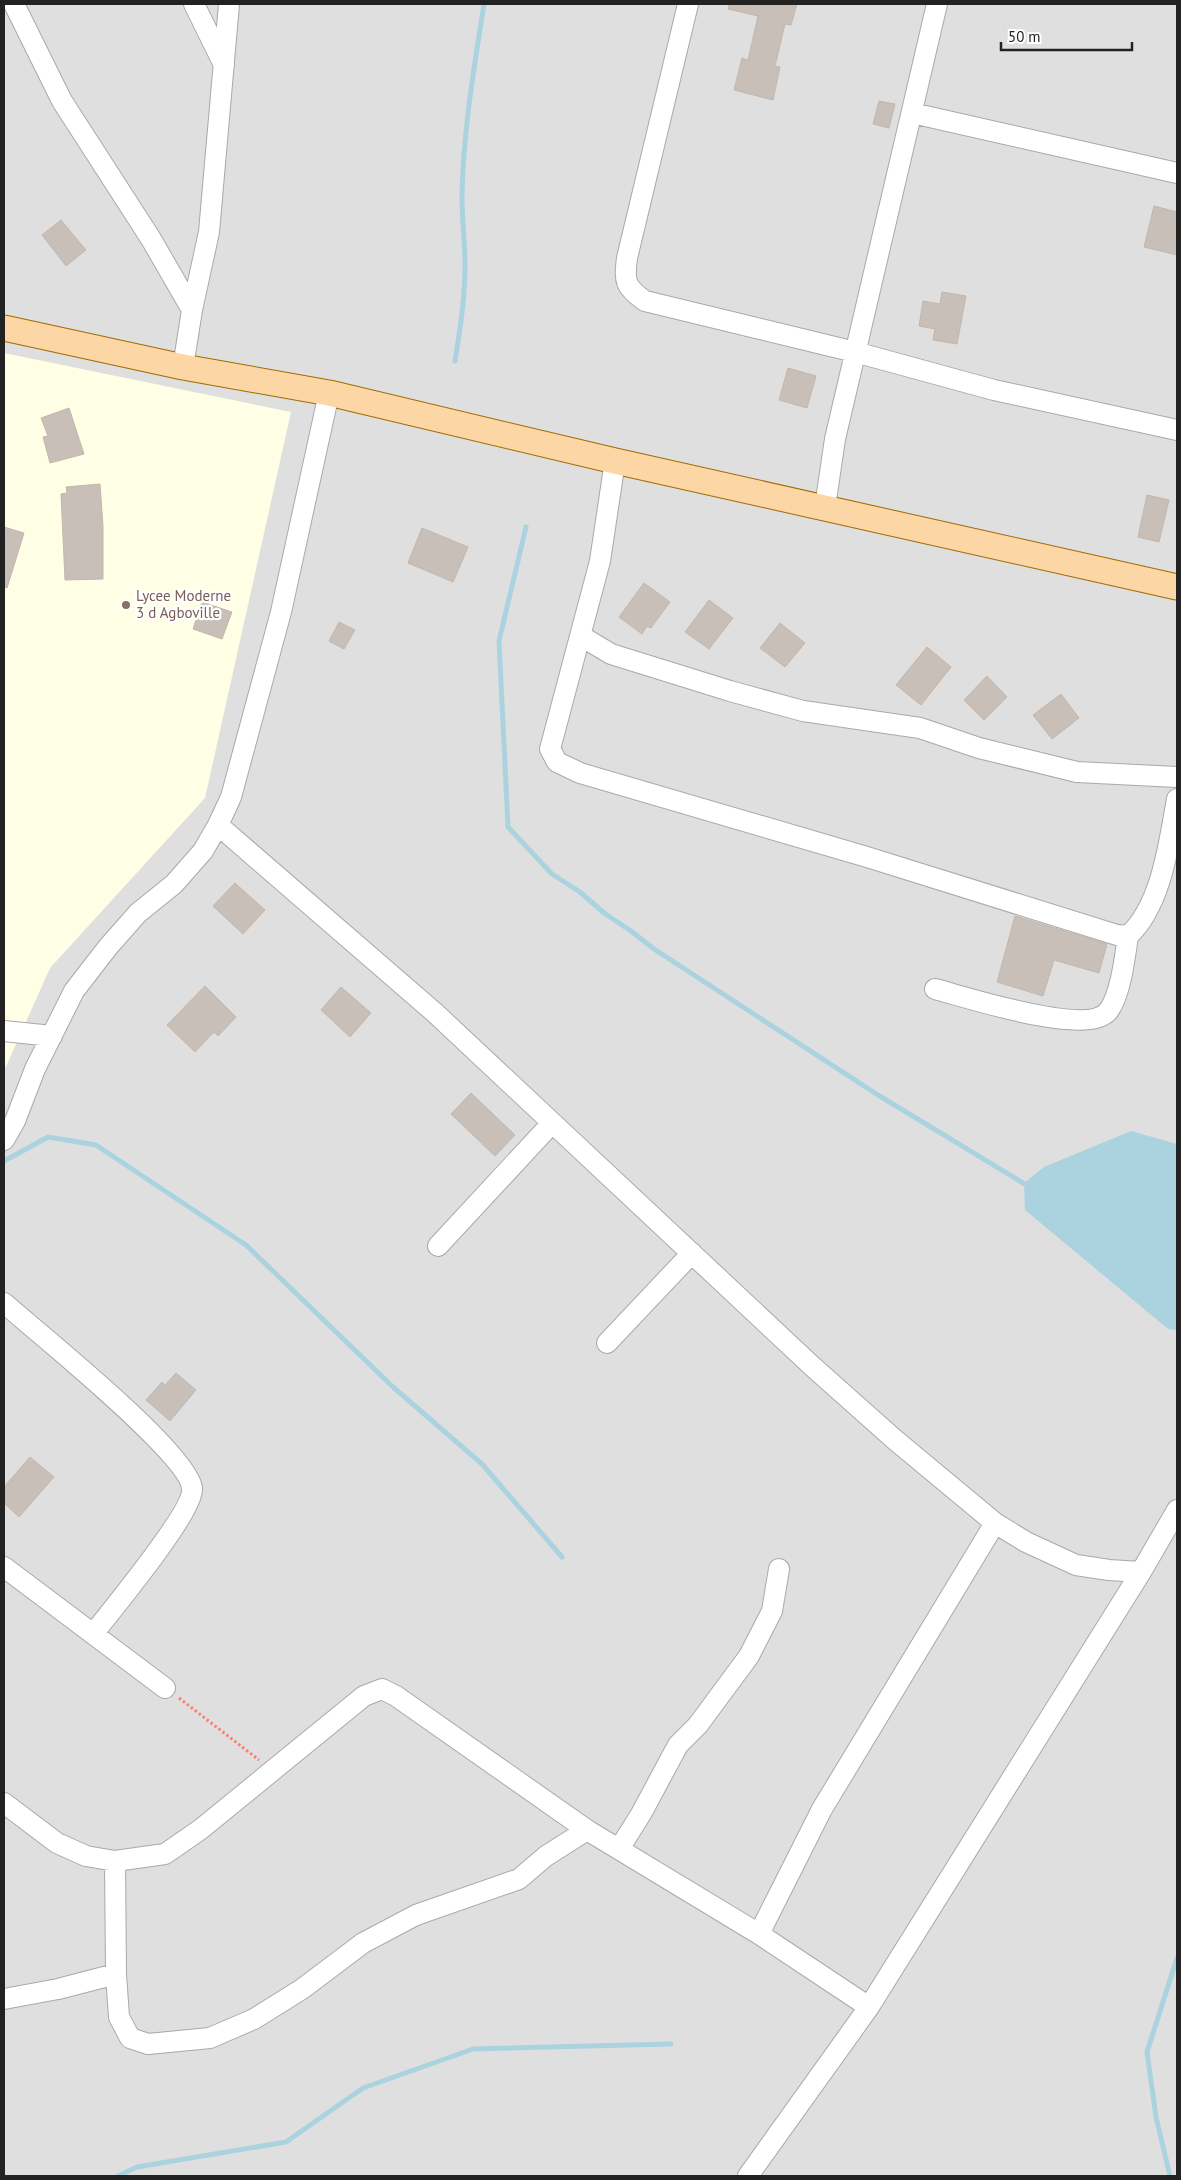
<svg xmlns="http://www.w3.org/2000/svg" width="1181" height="2180" font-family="'PT Sans',sans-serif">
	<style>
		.residential { fill: #e0dfdf }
		.education { fill: #ffffe5 }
		.water { fill: #aad3df }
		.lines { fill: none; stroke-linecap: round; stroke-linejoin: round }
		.stream { stroke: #aad3df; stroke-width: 5 }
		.building { fill: #c7bfb8; stroke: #c4b6ab }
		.minor-casing { stroke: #a9a9a9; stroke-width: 22 }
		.major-casing { stroke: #a06b00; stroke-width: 27 }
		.path { stroke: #fa8072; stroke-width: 3; stroke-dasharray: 2.5 2.5; stroke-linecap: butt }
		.minor { stroke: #fff; stroke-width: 20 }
		.major { stroke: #fcd6a4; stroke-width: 25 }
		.education-dot { fill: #8d6e63; stroke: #fff; stroke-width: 2 }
		.labels { text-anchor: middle; stroke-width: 4.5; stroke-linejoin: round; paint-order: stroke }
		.education-label { font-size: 15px; fill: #785e54; stroke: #fff; text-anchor: start }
	</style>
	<rect width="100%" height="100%" fill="#f2efe9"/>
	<path class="residential" d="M4,4H1177V2176H4Z"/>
	<path class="education" d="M4,353L291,412L205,798L50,968L4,1071Z"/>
	<path class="water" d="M1131,1131L1177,1144V1330L1168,1329L1025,1210L1024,1183L1044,1167Z"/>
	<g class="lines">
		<path class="stream" d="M455,361C460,330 465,298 465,266C465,243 462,220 462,197C463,132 474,68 484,4
			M526,527L499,641L508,827L552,874L580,892L604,913L631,931L654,949L878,1095L1028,1186
			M4,1161L48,1137L96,1145L246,1245L393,1387L482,1464L562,1557
			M118,2176L137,2167L286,2142L363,2088L473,2049L671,2044
			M1170,2176L1156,2117L1147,2052L1177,1958"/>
	</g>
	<path class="building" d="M729,4H797L791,25L785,24L775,66L780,67L773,100L734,90L742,58L748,60L758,16L728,9Z
		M879,101L895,104L889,128L873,124Z
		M1154,206L1177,212V255L1144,247Z
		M61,220L86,250L66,266L42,235Z
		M942,292L966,296L957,344L933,340L935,329L919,326L923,301L940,304Z
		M788,368L816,376L807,408L779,400Z
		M69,408L84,454L50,463L43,437L48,436L41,418Z
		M100,484L103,526V579L65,580L61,494L67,493L66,487Z
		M1147,495L1169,500L1159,542L1138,537Z
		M4,527L24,533L7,588L4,587Z
		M422,528L468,547L453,582L408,563Z
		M644,583L670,602L651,628L647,626L642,634L619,617Z
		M709,600L733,618L709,649L685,632Z
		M202,602L232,612L222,639L193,629Z
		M339,622L355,630L344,649L329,641Z
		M780,623L805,643L785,667L760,648Z
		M927,647L951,667L921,705L896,685Z
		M987,676L1007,697L984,720L964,700Z
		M1061,694L1079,718L1052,739L1033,715Z
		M235,883L265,910L243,934L213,906Z
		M1015,916L1107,944L1099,973L1054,960L1043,996L997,982Z
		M205,986L236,1017L218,1036L214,1032L195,1052L167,1025Z
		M341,987L371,1013L350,1037L321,1010Z
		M471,1093L515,1135L495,1156L451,1114Z
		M176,1373L196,1390L170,1421L146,1400L162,1382L165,1385Z
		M30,1457L54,1477L19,1517L4,1503V1487Z"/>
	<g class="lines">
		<defs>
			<path id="minor" d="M14,4L62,101L151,239L192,310
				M194,4L224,65
				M688,4L627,258C624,282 625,287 645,301L855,352L994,390L1177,430
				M912,113L1177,173
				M183,367L192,310L209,232L229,4
				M615,461L600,561L550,749L557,762L580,773L867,857L1117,935L1128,936C1162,905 1169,842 1177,799
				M825,507L835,439L937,4
				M581,636L611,654L730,691L803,711L920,728L979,748L1077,772L1177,777
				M218,825L434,1012L812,1366L894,1439L995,1523L1026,1542L1076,1565L1109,1570L1141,1572
				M935,989C966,997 1090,1038 1109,1010C1121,993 1125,956 1128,936
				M4,1031L52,1036
				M4,1140L15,1121L35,1069L74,991L108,947L138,913L174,884L203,851L218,825L231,797L281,612L329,393
				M438,1246L552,1123
				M4,1303C37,1332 188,1453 192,1488C195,1510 111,1611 93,1634
				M607,1343L692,1253
				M4,1567L165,1688
				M4,1803L57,1843L86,1856L115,1861L165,1854L201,1829L364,1696L382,1689L396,1696L587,1830L759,1934L869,2007
				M619,1849L641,1814L678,1745L698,1725L749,1656L772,1611L779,1569
				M115,1861L116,1974L119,2017L130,2038L148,2044L210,2038L254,2019L302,1989L363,1943L416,1915L519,1879L546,1856L587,1830
				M759,1934L822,1809L995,1523
				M4,1999L58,1989L116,1974
				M748,2176L869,2007L1141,1572L1177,1510"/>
			<path id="major" d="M4,328L183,367L329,393L615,461L1177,587"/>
		</defs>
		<use href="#minor" class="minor-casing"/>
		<use href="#major" class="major-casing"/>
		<path class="path" d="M179,1698L259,1760"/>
		<use href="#minor" class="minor"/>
		<use href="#major" class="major"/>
	</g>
	<circle class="education-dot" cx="126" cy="605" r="5"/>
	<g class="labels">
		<g class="education-label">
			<text x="136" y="601">Lycee Moderne<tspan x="136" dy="17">3 d Agboville</tspan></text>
		</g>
	</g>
	<rect width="1181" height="2180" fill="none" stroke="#222222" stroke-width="10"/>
	<path d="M1001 42v8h131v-8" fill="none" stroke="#222222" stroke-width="2.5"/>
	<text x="1008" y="42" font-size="15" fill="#222222" stroke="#ffffff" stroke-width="4" paint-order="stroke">50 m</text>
</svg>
